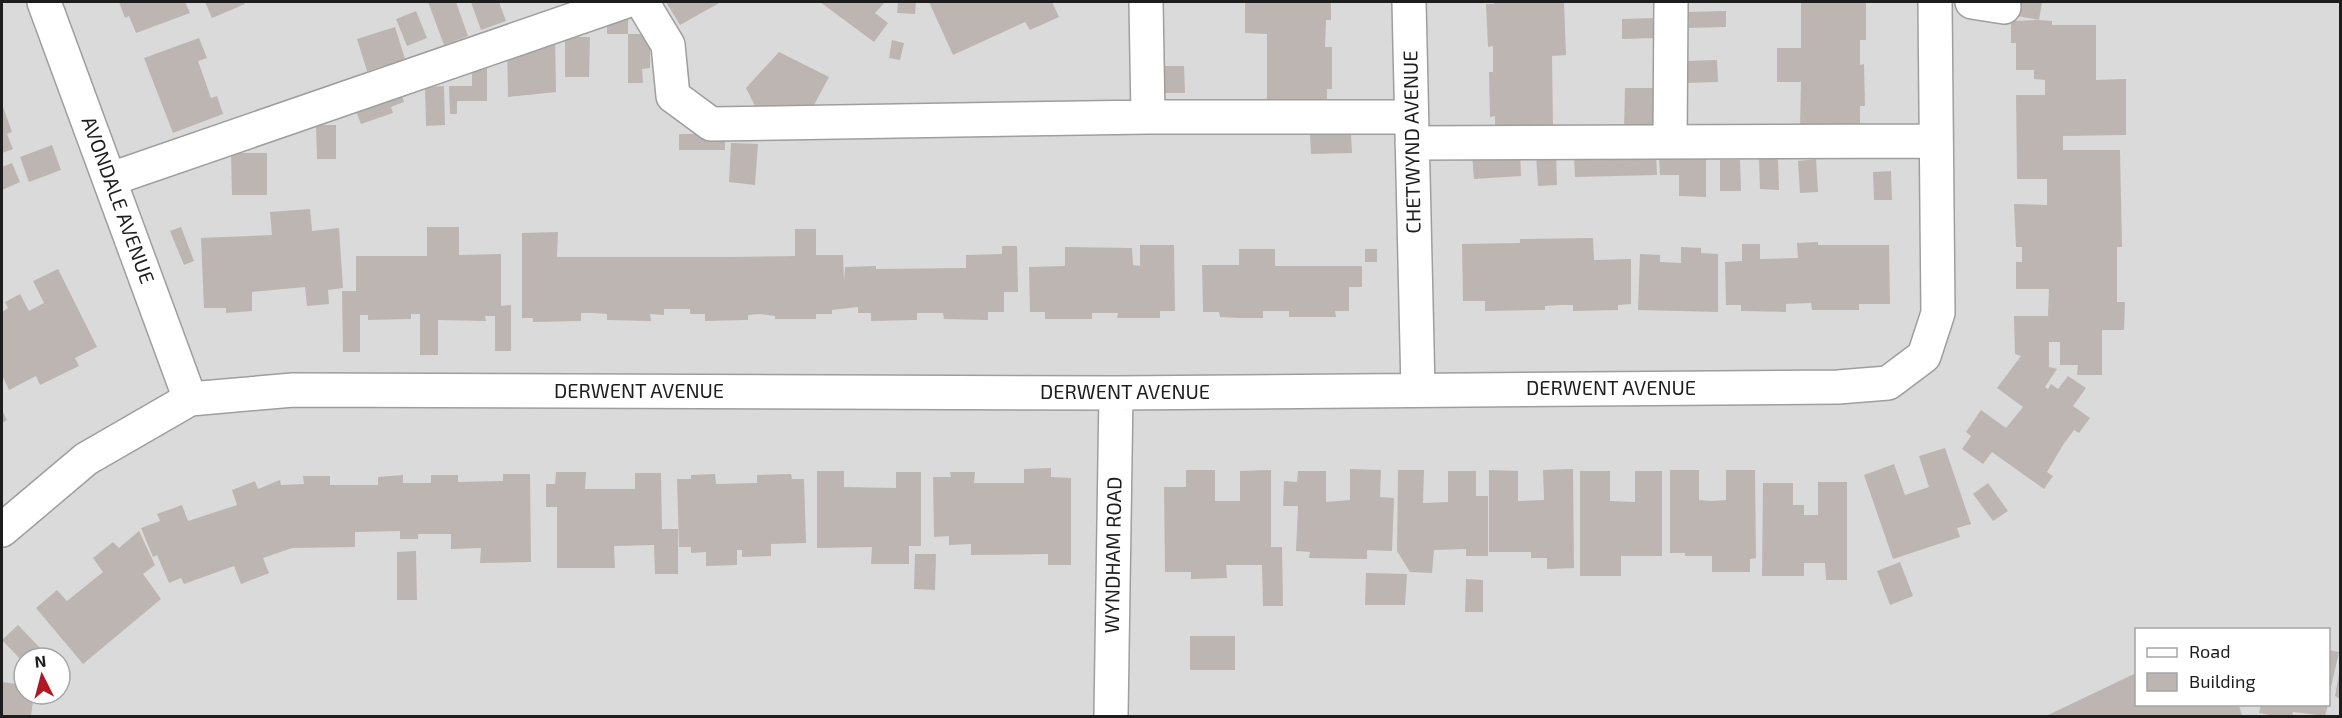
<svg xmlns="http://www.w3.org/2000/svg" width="2342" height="718" font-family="'Exo 2',sans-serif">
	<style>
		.residential { fill: #dbdada; fill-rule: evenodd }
		.building { fill: #bdb5b1 }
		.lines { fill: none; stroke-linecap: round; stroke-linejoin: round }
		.minor-casing { stroke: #9e9e9e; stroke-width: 36 }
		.minor { stroke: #fff; stroke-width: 33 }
		.labels { text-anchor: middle; stroke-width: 5; stroke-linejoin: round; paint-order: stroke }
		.street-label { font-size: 20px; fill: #1d1d1d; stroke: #fff }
	</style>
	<rect width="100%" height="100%" fill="#ede9e4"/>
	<path class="residential" d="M2,2H2340V716H2ZM2136,630H2328V704H2136ZM24,658H60V694H24Z"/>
	<path class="building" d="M119,2H185L190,13L136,33L129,16L125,18Z
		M205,2H244L245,4L212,18Z
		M428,2H456L468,36L444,45Z
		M471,2H499L506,21L481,30Z
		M666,2H721L680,25Z
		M820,2H885L875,13L888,23L874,42Z
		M898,2H916L915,14L897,13Z
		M929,2H1052L1059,17L1030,30L1025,22L953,55Z
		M1245,2H1331V20H1326L1325,47H1332V89H1327V105L1267,107V34L1245,33Z
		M1494,2H1564L1566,55L1552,56L1553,130L1495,131V116L1490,117L1489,72H1493V46L1488,47L1486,4H1494Z
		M1801,2H1866V40H1860V65L1864,64L1865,106H1860V130H1800L1801,82H1777V48H1801Z
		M2008,2H2042L2039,20L2052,21V25H2096V80L2126,79V135L2063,136V150H2120L2122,247H2117V302H2125L2124,330H2102V375H2077L2078,365H2060V342H2049V367L2057,369L2045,387L2048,389L2051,384L2058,389L2068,376L2086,388L2073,406L2090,418L2079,433L2074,430L2063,445L2047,472L2053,476L2044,489L1992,452L1983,464L1962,449L1971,436L1966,432L1981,410L2006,428L2023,407L1997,388L2021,356L2015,354L2014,316H2048L2049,289H2016V262H2022V247H2016L2014,204L2047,205V179H2017L2016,95H2045V80L2034,79V70H2016V43H2011V21L2039,20L2005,14Z
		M416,11L427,38L407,46L396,19Z
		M1726,11V27L1689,28L1688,12Z
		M607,17H628V34H661L650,47V68L642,69L643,83H628V34H607Z
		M1655,18V38L1622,39V19Z
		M395,27L405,59L367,71L357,39Z
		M555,33L556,92L508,97L507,45Z
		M565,37H590L589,77H565Z
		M199,38L207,58L198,61L211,98L217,96L223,114L173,133L144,58Z
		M892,40L904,43L900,60L889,58Z
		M779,52L829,77L814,105L755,106L746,88Z
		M1717,60L1718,82L1685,83V61Z
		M1160,66H1184L1185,93H1160Z
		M472,68H487V101H457V114H450L449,86H472Z
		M444,86L445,125L426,126L425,87Z
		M1625,88H1665V117L1649,132L1624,131Z
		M400,90L404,102L391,107L393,113L361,124L354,106Z
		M2,104L12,132L7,134L13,149L2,153Z
		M316,125H336V159H317Z
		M679,134H725V150H679Z
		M1310,134H1351L1352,153L1311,154Z
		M731,143L758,144L755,185L729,182Z
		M52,145L61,170L29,182L20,157Z
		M1520,151L1521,176L1474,179L1472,154Z
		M1656,151L1657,175L1575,177L1574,154Z
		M231,153H267V195H232Z
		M1556,154L1557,185L1538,186L1536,155Z
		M1659,156H1706V197L1679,196V175H1660Z
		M1778,158L1779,190L1760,189L1759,159Z
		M1816,159L1818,192L1800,193L1798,161Z
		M1720,160H1740L1741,191H1720Z
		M12,163L20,182L2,190V167Z
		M1891,171L1892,200H1874L1873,172Z
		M310,209L312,231L339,228L343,288L328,290L329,304L307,306L305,287L252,292V311L226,313V308H204L201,238L272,235L270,212Z
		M181,227L194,261L184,265L170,231Z
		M427,227H459V255L501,254V306L511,305V351H495V316H485L486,321L438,320V355H420V314H411V319L368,320V315H360V352H343L342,291H356V256H427Z
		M795,229H816V255H843L844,282L845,267L876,266V269L966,268V255L1002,254V246H1017L1018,292H1004V312H988V320L944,319L943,313H917V320L871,321V313H858V307L832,310V314H816V319H775V316L760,314L748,315V320L705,321V314H690V309H664V315L650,314L651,321L607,320V314L593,313H581V321L533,322V318H522V233L558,232L557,257H727L795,256Z
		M1593,238L1594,260L1631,259V304L1618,305V310L1573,311V305H1561L1545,306V310L1485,311V301H1463L1462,244L1520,243V239Z
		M1818,242V245H1889L1890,304H1859V310H1812L1811,303L1786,304V312L1741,311V305H1726L1725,262L1742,261V244H1760V259L1798,258L1797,243Z
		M1140,245H1174L1175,311H1160V318H1117L1118,313H1092V319H1045V312H1030L1029,267L1065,266V247L1132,248L1133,265L1140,266Z
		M1681,247L1701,248V253L1718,254V312L1638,310L1640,254L1660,255V262L1681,263Z
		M1239,249H1275V266H1362V287H1349V311H1335L1336,317H1289V311H1263V318H1240L1220,317L1219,312H1203L1202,265H1239Z
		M1365,249H1377V262H1365Z
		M58,269L97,347L75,358L79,366L40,385L36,376L9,390L2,375V312L8,308L5,302L20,294L29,311L44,303L33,281Z
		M2,410L7,420L2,423Z
		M1945,448L1971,524L1957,528L1960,537L1893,559L1864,475L1894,464L1905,495L1929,487L1919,456Z
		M1051,468V477L1071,478V565H1048V554L971,555V544L949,545V536L934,537L933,477H951L950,472H975L974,483H1024V469Z
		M1350,469L1381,470L1380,497L1394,498L1392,551L1367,550V559L1309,558L1310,552L1296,551L1298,506H1283L1284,481L1297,482L1298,471H1326V502L1350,500Z
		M1573,469L1574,568L1547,569V558H1531V552H1489V470L1518,471V501L1544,500L1543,470Z
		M1186,470H1215V501H1240V471L1271,470V547H1282L1283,606H1263L1262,565H1226L1227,578L1191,579V572H1165L1164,487H1186Z
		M1398,470H1424L1423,503L1448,502V471H1476V496H1488V556H1466V549L1434,550L1432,573L1410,572L1397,551Z
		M1670,470H1699V500L1711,501L1726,500V470H1755L1756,558L1750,559V572H1712V556H1685V553H1670Z
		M817,471H844V487L896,488V472H921V546H909V564H871L872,547L817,548Z
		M1580,471H1610V501L1635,502V471H1662V556H1621V576H1580Z
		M556,472H586L585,489H635V473H661L662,529H678V574H655L654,545L614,546L615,568H557V507H546V484H555Z
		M503,474H530L531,562L480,563L481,548L451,549V534H418V539H400V531L355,532V547L292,548L263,558L269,573L241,584L234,566L184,584L181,578L169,583L157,555L153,557L141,528L160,521L157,514L182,505L188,521L237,505L232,490L255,481L258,489L280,480L281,485L304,484L303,476H330V485H378V477L403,475V483H431V475H458V482L503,481Z
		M715,474L716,484L757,483V475L791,474L792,479H804L806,543L771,544V556L742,557V550H737V565L706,566V552L691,553V547H679L677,479H691V475Z
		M1818,482H1847V580H1826L1825,563H1804V576H1762L1763,483H1793V505H1804V515H1818Z
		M1988,483L2008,511L1993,521L1973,494Z
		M139,531L155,565L143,574L161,599L83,664L36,608L57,590L67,601L103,572L93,558L113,542L119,548Z
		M416,551L417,600H397V552Z
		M915,554H936L935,590L914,589Z
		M1900,562L1913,596L1890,605L1877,571Z
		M1366,573L1407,574L1405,605H1365Z
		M1466,579L1483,580V612H1465Z
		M18,625L43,651L37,658H24V663L2,640Z
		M1190,636H1235V670H1190Z
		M2328,650L2339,652L2329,696L2328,695Z
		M2136,673V705H2239L2242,716H2046Z
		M2339,674H2340V699L2335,696Z
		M2,682L24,685V694H34L31,716H2Z
		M2261,705H2328L2325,716L2293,712L2292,716H2275L2259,713Z"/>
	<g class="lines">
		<defs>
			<path id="minor" d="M44,2L190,399
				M642,2L668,45L673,96L711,124L1148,117H1411
				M1146,2L1148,117
				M1409,2L1418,390
				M1972,2L2004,7
				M1670,141L1671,2
				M1412,143L1935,141
				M111,179L624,2
				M2,530L86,459L190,399L293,390L1116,393L1838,387L1888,383L1924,356L1938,313L1935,2
				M1111,716L1116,393"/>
		</defs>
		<use href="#minor" class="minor-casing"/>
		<use href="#minor" class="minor"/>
	</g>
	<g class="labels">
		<g class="street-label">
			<text transform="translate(1412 142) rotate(-91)" y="7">CHETWYND AVENUE</text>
			<text transform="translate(118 200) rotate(70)" y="7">AVONDALE AVENUE</text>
			<text x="1611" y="395">DERWENT AVENUE</text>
			<text x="639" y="398">DERWENT AVENUE</text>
			<text x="1125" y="399">DERWENT AVENUE</text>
			<text transform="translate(1113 555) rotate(-89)" y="7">WYNDHAM ROAD</text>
		</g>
	</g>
	<rect width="2342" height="718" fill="none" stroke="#1d1d1d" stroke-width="6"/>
	<rect x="2135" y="628" width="195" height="78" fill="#ffffff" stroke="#a5a5a5" stroke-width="1.5"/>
	<rect x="2147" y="648" width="30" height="9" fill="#ffffff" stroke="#a5a5a5" stroke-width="1.5"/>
	<text x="2189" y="658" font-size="18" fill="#1d1d1d">Road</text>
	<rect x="2147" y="673" width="30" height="18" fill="#bdb5b1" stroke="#a5a5a5" stroke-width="1.5"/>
	<text x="2189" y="688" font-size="18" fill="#1d1d1d">Building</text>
	<g transform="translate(42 676) rotate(354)"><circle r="28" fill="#ffffff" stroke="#a5a5a5" stroke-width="1.5"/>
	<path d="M0-4.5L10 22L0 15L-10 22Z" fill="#b21724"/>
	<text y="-9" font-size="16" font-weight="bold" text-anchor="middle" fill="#1d1d1d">N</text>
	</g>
</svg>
